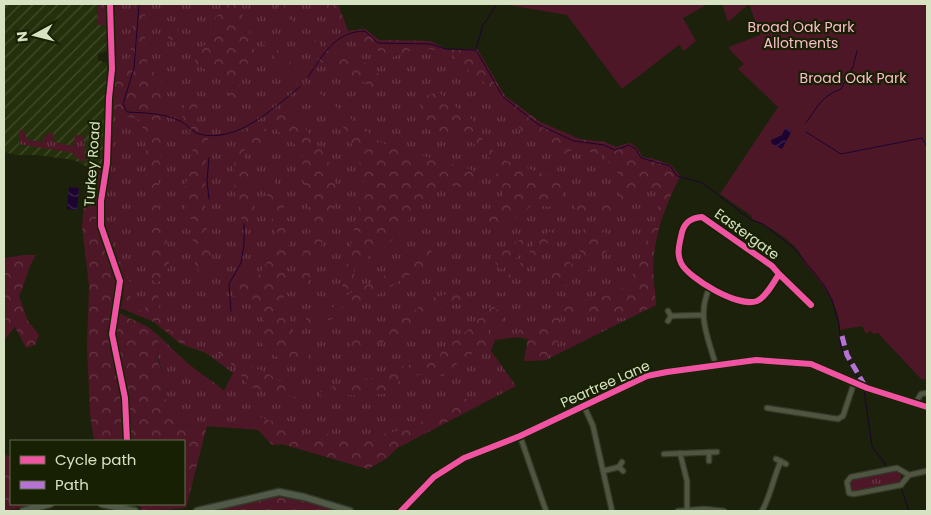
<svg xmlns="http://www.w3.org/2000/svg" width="931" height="515" font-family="Poppins,sans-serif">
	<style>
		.industrial { fill: url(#industrial-furrows) }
		.grass { fill: url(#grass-tufts) }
		.forest { fill: url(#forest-crowns) }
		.green { fill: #4e1727 }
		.water { fill: url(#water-waves) }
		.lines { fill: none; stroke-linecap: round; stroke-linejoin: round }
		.stream { stroke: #1d0331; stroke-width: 1 }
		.street-casing { stroke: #343a29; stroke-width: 7 }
		.secondary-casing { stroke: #343a29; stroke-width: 9 }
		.street { stroke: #4f5540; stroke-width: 4.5 }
		.secondary { stroke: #515949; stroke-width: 6 }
		.quiet { stroke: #b673d3; stroke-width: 5; stroke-dasharray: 10 5; stroke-linecap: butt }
		.cycleway-casing { stroke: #172002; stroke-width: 9 }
		.cycleway { stroke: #f153a3; stroke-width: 6 }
		.labels { text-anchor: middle; stroke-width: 4.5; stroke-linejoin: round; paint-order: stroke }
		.park-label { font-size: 14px; fill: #fcbcca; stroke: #172002 }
		.street-label { font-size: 14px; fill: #d6e2c2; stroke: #172002 }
	</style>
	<defs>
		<pattern id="industrial-furrows" width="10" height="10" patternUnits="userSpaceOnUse" patternTransform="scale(1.25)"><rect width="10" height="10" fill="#242f0b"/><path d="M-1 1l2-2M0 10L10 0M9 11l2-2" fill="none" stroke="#434d2d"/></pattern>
		<pattern id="grass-tufts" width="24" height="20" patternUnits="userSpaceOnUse" patternTransform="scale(1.25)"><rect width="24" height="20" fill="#4e1727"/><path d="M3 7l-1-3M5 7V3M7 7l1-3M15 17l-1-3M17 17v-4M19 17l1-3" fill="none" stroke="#673845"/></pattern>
		<pattern id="forest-crowns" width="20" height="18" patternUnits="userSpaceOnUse" patternTransform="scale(1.25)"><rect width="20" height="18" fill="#4e1727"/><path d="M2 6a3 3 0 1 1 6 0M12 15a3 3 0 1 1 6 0" fill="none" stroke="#673845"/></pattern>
		<pattern id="water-waves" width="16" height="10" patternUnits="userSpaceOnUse" patternTransform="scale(1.25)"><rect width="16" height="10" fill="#1d0331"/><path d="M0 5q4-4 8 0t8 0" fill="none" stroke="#3d274d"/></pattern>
	</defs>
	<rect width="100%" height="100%" fill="#1b210a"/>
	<path class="industrial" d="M4,4H98L97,24L108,25L109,46L107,51L98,54V60L106,63L109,70L103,167H87L74,160L36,155H16L4,152Z"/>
	<path class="grass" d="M113,4H338L348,31L365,29L379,40L430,41L446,49H477L505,96L540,122L580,139L605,142L616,147L630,143L637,148L642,157C658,159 670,162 680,176C666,204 654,234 653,266C653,278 655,292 656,305L546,360L524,361L528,339L518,337L495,340L491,351L516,386L397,448L387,458L368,469L282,444L272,445L258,430L179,424L176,413L166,401L162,389L164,375L160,365L157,350L159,336C171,347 182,359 195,369C205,377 215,382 224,391L233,373L206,353L181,344L154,322L121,308L125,295L124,280L103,225L104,202L111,159V99L116,65Z
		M20,130H23L28,140L43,142V138L49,133H53L54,142L73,146L75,135L84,136L85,162L77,158L73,153L19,144Z
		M897,469L901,476L900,483L854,492L850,491L848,483L851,479Z"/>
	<path class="forest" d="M98,4H107L108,25H97Z
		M135,4H145V47L147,63L164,86L158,197L170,258L166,278L155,284L149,274L151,214L144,130L138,119L111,113V91L130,56Z
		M226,4H241L238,8L251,28L248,36L254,48L256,59L239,68L238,78L242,94L233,101L229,98C232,68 215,75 196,65L194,54L209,41C210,24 212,18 226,9Z
		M276,4H284L297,32L293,34Z
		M323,4H338L348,31L365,29L379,40L430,41L446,49H477L505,96L540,122L577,138L576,145L564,158L522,131L480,78L461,65L452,55L430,49L409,51L387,59L367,41C347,41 333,19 323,4Z
		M179,29L182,33V40H169L167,36L168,32Z
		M311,40L319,41L322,50C350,55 377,61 387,89L384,92L321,62L314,58L309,47Z
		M269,42L292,64L302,77L297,84L283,69L263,43Z
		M306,82L380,142L398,149L467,168L480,174V183C463,189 459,189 443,182L422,200L401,232L390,242L364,260L353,271L358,282L349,290L341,292L363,186L359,158L335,111L314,97Z
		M438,92L479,125L483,143L507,161L554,178L566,184C561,206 555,210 533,204C517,218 506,229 483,228L481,216L490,212L504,193L502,186L494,179L497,173C491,153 475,141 455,136C449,134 442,136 436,134C426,130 421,118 417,110L426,96Z
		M188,97L197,99L198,130L208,136C205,178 201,222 214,263L208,272L200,274L192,257L194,224L186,209L183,194L193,157L192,135L183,127V109Z
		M283,112H291C303,125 333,161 335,179C339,207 316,258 307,286H303C294,270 304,253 308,237C312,217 309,191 300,174C310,147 293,146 276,129L275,117Z
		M261,125L272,134L270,144L264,150H257L249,145L243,152C246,174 265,211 247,228C231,209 232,159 238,135L248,127Z
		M583,140L605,142L616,147L630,143L637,148L642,157L671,165L680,176C666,204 654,234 653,266C653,278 655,292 656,305L629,318L561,316L558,344L546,360L524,361L528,339L518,337L520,330L553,319L560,305C576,299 593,300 609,295C632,288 635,269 642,251C650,231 661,215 658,192L645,183L636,189L626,210C609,212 582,222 572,204L578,200L596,204L618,202L621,189L618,173L603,155L592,153L581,146Z
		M87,167H103L99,196V226L117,282L115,307L107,332L124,404V441H94L90,414L87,346L89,285L82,226Z
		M269,176L273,177L283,201L289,244L283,301L295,335L309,356V362C282,371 277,354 256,339L257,330L266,329L268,326L259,314L253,299L247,295L233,297L230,285L235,277L249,279L258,276L277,247L276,236L272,220V205L264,190V179Z
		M577 242a16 16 0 1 1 32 0a16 16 0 1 1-32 0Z
		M554,229L557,232L528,266L511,280L503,294L499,292L498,285L528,256L535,240Z
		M525,237L530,238L524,252L502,269L499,268L494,260L507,247Z
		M427,247L437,257L433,268L422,267L379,294L341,308L332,319L308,326L306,320L307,312L313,316L324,314L349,294L381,278Z
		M24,255H36C27,268 26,282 19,296L28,321L39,335L35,345L26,348L15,327L4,340V258Z
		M115,258H118L130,282L131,309L144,311L151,292L158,293L161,323L186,343L181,344L154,322L121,308C126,289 123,276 115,258Z
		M563,261L569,262L573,265L589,262L590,269L583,273L573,274L566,286L556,291L551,288L549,277Z
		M450,293L460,295V300L456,304L442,307L428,319L383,342L351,347L350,339L368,338L408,315L432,298Z
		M493,306L503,315L504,320L492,329L489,317L484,310Z
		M480,312L486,318L491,346L463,358L443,376C416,375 405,371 387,394L321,396L320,392L331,391L330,387L369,379L384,375L394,367L407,366L421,360H437L443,350L474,325L477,314Z
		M119,313L148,327L159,336L157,351L159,365L164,375L162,389L166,401L176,413L179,424L207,426L186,508L146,511L142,510L138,504H184V441H129C139,410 104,334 119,313Z
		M221,345L231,348L249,366L263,371L299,392V396L297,398L249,387L235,367L218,353Z
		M463,398L480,405L397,448L387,458L368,469L282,444L272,445L247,415L259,416L308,437L323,433L340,437L367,438L404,429L435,416Z
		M4,455L11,456V504H39L4,511Z
		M270,496L311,502L339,511H208Z"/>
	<path class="green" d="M502,4H708L683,18L696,41L684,51L679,45L622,89L567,15Z
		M722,4H927V378L922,380L878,333L874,334L870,331L866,334L862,326L840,330C839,303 823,285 807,266C803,261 801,254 797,249C789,239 764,223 752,219V216L720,194L778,107L738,69L744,64L730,50L729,47L760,35L749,4L728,22Z"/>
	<path class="water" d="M785,128L792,131L782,149L772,144L771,140L782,135Z
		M69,187L79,188L77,210L67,209Z"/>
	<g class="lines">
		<path class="stream" d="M139,4L134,68L123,104L127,112C146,113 163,113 180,121C187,124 192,132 199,134C237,144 273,108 300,87
			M476,49L483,25L497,4
			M308,77C324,54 334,32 365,31L378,43L430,44L446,49L476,50L503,97L539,125L574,141L604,145L615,150L629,145L636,149L641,158L670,166L677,176L700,182L708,187L751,220L763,224L795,249L824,285L832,300L839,324L841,349L858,378
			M806,123C817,107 822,96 841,89L853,67L857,51
			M806,132L841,154L922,138L927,147
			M209,199L207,180L209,158
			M231,311L229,284L241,263L244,245V224
			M864,390L872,446L887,467
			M901,488L909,511"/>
		<defs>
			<path id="street" d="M779,274L772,266L702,217C691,218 685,222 682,232C680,242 676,253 681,263C689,279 739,308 757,301C766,297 774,282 779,274L811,305
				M710,287C696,315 708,337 716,366
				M668,311L671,316L668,321
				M671,316L702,315
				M916,402L921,394L927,393
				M584,406L593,426L612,511
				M767,408L838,419L843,416L854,383
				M520,436L546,511
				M680,453L687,481V510
				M664,454L717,452
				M776,459L786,464
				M709,461V452
				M622,462L619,467L623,471
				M603,471L619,467
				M909,475L901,485L854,494L849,493L847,482L851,477L897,468L909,475L927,471
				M678,511L704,509L724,511
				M762,511C771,495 773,478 781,461"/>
			<path id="secondary" d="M110,4L112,69L109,98L107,163L101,201V226L120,281L112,334L125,398L127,441
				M102,504L135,511
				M23,511L50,504
				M197,511L279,492L304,497L350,511
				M401,511L434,477L464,458L520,436L647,376L667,372L756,360L811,364L867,388L927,407"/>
		</defs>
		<use href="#street" class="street-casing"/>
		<use href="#secondary" class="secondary-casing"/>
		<use href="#street" class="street"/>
		<use href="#secondary" class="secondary"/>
		<path class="quiet" d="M842,336L847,355L865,386"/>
		<defs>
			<path id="cycleway" d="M110,4L112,69L109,98L107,163L101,201V226L120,281L112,334L125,398L127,441
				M779,274L772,266L702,217C691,218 685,222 682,232C680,242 676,253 681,263C689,279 739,308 757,301C766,297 774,282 779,274L811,305
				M401,511L434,477L464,458L520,436L647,376L667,372L756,360L811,364L867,388L927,407"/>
		</defs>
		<use href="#cycleway" class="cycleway-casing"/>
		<use href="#cycleway" class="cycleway"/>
	</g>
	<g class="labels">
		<g class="park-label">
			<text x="801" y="32">Broad Oak Park<tspan x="801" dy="16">Allotments</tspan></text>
			<text x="853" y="83">Broad Oak Park</text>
		</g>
		<g class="street-label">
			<text transform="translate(92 164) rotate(-86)" y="5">Turkey Road</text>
			<text transform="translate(747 234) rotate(36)" y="5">Eastergate</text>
			<text transform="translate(605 384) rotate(-24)" y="5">Peartree Lane</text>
		</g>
	</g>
	<rect width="931" height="515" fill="none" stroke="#d6e2c2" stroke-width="10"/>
	<rect x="10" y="440" width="175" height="65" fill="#172002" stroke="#636e4f"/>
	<rect x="20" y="456" width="25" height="8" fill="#f153a3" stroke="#636e4f"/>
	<text x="55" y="465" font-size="15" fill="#d6e2c2">Cycle path</text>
	<rect x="20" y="481" width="25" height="8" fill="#b673d3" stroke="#636e4f"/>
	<text x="55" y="490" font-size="15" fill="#d6e2c2">Path</text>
	<g transform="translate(35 35) rotate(263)" stroke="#172002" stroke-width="4" paint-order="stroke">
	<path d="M0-4L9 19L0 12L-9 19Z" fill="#d6e2c2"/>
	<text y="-8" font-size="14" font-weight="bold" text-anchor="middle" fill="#d6e2c2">N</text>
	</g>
</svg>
